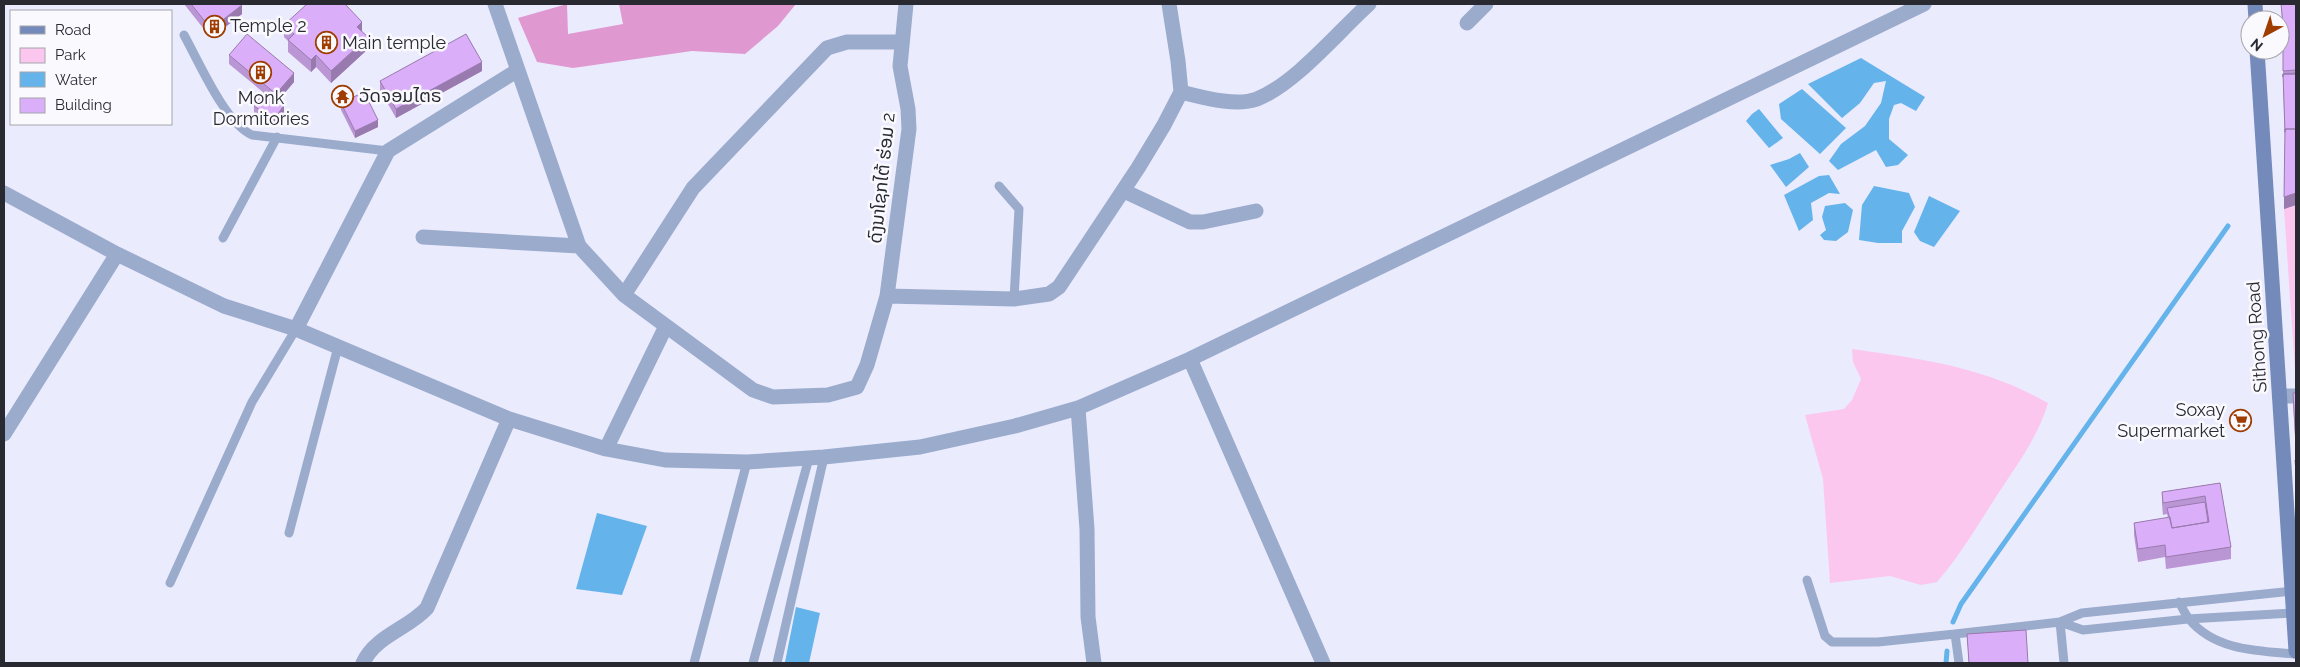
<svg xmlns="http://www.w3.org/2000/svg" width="2300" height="667" font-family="Raleway,'Noto Sans Lao',sans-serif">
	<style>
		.green { fill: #fbc7ef }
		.forest { fill: #e098d1 }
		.water { fill: #65b3eb }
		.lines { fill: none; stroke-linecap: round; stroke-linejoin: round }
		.stream { stroke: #65b3eb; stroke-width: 5 }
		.lane { stroke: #9babcc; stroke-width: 9 }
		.street { stroke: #9babcc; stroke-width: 15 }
		.secondary { stroke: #748aba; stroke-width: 15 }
		.wall { fill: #bb96d5 }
		.shaded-wall { fill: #997aae }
		.building { fill: #daaef8; stroke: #997aae }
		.labels { text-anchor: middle; stroke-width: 5; stroke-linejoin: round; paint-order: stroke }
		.poi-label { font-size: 18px; fill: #292932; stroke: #faf9fe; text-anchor: start }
		.street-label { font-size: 18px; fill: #292932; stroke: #faf9fe }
	</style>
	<rect width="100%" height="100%" fill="#ebebfe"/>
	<path class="green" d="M2296,205V386L2284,209Z
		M1852,349C1923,359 1985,367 2048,403C2038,438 2014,469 1994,500C1976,528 1959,557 1937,582L1921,585L1890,576L1830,583L1823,479L1805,415L1844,409L1852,400L1861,379L1853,362Z"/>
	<path class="forest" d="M567,4L568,34L623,24L619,4H796L778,26L745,54L692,51L573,68L537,62L518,18Z"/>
	<path class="water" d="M1861,58L1925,97L1916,111L1901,103L1894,105L1889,119V139L1908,155L1898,165L1886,167L1876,150L1838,170L1829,161L1841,144L1865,126L1881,103L1886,81L1874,83L1860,103L1842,118L1808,84Z
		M1802,89L1846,128L1820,154L1781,119L1779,104Z
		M1759,109L1783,138L1769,148L1746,121L1752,114Z
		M1800,153L1809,167L1786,187L1770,165L1789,159Z
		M1829,175L1840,194L1829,193L1811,203L1813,220L1799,231L1784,195L1819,176Z
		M1874,186L1909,193L1915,207L1902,231V243H1878L1859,240L1862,205Z
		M1929,196L1960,211L1934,247L1920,241L1914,232Z
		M1845,203L1853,210L1848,232L1836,241L1824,240L1820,235L1826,230L1822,217L1825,206Z
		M597,513L647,526L622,595L576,589Z
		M796,607L820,613L809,663L785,662Z"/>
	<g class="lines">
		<path class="stream" d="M1953,622L1961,604L2228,226
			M1946,663L1947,651"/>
		<path class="lane" d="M184,35C199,62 225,123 252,135L388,151
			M999,186L1019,209L1014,299
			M223,238L277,137
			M289,533L338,347
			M1807,580L1825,636L1832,642H1878L1955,634L2060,622L2082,613L2293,591
			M170,583L252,402L296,329
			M2179,602C2182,607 2185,614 2189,619C2215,651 2259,651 2296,654
			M2060,622L2083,630L2188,619L2294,613
			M2060,622L2064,663
			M1955,634L1959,663
			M694,663L747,462
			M753,663L809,458
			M777,663L824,457"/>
		<path class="street" d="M495,4L579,246L624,295L753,390L773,397L828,395L857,387L867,365L887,296L1014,299L1049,294L1059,287L1138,168L1164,125L1181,92L1178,61L1169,4
			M1467,23L1486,4
			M1181,92C1202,97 1235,107 1257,99C1295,84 1338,32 1369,4
			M1124,191L1190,222H1203L1256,211
			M4,193L117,254L224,306L296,329L509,419L606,449L665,460L747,462L824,457L920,447L1015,426L1078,408L1190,359L1924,4
			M423,237L579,246
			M624,295L693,188L827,48L847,42H901
			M887,296L909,129L908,109L900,66L906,4
			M296,329L388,151L518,70
			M1190,359L1323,663
			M2280,396H2296
			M1078,408L1087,529L1088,617L1094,663
			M4,434L117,254
			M606,449L666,326
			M363,663C375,636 408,629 427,608L509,419"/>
		<path class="secondary" d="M2255,4L2256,20
			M2257,50L2296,651"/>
	</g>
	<path class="wall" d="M184,4H241L242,14L211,38Z
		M2281,4H2296V205L2284,209L2285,139L2283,80V32Z
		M284,25L362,31L368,49L331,83L316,67L311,72L288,52V41L284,37Z
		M229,55L294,82L278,101L284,112L274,126L254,113V106L264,93L229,64Z
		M482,71L396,118L380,90V81Z
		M341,103L378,127L355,138L341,110Z
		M2293,393H2296V454L2293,403Z
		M2220,483L2231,547V559L2166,569L2165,557L2138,562L2134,535V523L2168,518L2167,514L2163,515L2162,504V492Z
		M1967,634L2028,663H1969Z"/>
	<path class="shaded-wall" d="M242,5V14L211,38V29Z
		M362,22V34L357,27Z
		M368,37V49L331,83V71Z
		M316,55V67L311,72V60Z
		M482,62V71L396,118V109Z
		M294,73V82L276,103V94Z
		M284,105V112L274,126V120Z
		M378,120V127L355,138V131Z
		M2296,193V205L2284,209V197Z"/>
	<path class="building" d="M191,4H241L242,5L211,29Z
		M307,4H345L362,22L357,27L368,37L331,71L316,55L311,60L288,40L294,34L284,25Z
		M2281,4H2296V70L2283,71V24Z
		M247,34L294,73L276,94L229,55Z
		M466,34L482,62L396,109L380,81Z
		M2296,73V74H2283V77V74Z
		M2283,74H2296V129H2285V132Z
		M264,92L284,105L274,120L254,106Z
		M364,92L378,120L355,131L341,103Z
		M2285,129H2296V193L2284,197Z
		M2293,393H2296V444Z
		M2295,460H2296V473Z
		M2220,483L2231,547L2166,557L2165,545L2138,549L2134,523L2170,517L2172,528L2209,522L2205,496L2163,503L2162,492Z
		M2205,502L2208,522L2172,528L2167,508Z
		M2026,630L2028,663H1969L1967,634Z"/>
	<defs>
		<symbol id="building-ring" viewBox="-11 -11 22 22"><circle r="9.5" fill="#faf9fe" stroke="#9f3d00" stroke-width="1.5"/><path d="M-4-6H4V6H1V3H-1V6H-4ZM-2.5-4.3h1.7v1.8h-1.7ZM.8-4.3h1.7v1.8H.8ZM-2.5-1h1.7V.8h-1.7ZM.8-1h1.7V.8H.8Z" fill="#9f3d00"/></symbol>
		<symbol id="temple-ring" viewBox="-11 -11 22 22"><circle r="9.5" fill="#faf9fe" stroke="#9f3d00" stroke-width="1.5"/><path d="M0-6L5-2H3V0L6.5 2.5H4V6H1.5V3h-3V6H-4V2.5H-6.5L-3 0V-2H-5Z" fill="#9f3d00"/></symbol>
		<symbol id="supermarket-ring" viewBox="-11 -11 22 22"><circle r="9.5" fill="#faf9fe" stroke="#9f3d00" stroke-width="1.5"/><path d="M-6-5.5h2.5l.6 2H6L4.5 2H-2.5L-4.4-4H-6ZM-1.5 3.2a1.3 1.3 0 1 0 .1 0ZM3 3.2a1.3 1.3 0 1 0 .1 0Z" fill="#9f3d00"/></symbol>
	</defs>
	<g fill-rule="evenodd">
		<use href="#building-ring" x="202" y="14" width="25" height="25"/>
		<use href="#building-ring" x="314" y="30" width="25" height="25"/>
		<use href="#building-ring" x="248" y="60" width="25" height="25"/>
		<use href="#temple-ring" x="330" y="84" width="25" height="25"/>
		<use href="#supermarket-ring" x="2228" y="408" width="25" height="25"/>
	</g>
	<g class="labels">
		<g class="poi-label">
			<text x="230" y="32">Temple 2</text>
			<text x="342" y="49">Main temple</text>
			<text x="359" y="102">ວັດຈອມໄຕຣ</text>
			<text x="261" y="104" text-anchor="middle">Monk<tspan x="261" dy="21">Dormitories</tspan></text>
			<text x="2225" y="416" text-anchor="end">Soxay<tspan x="2225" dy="21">Supermarket</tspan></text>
		</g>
		<g class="street-label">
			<text transform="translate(882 178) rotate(-84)" y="6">ດົງນາໂຊກໄຕ້ ຮ່ອມ 2</text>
			<text transform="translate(2257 337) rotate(-94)" y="6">Sithong Road</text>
		</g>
	</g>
	<rect width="2300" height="667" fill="none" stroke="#292932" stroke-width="10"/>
	<rect x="10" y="10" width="162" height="115" fill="#faf9fe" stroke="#a6a6ac"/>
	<rect x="20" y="26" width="25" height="8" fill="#748aba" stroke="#a6a6ac"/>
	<text x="55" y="35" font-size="15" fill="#292932">Road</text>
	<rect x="20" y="48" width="25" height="15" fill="#fbc7ef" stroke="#a6a6ac"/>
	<text x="55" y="60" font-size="15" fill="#292932">Park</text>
	<rect x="20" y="72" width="25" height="15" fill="#65b3eb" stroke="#a6a6ac"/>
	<text x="55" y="85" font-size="15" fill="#292932">Water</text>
	<rect x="20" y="98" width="25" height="15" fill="#daaef8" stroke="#a6a6ac"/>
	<text x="55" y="110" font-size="15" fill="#292932">Building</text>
	<g transform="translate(2265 35) rotate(220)"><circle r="24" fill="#faf9fe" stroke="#a6a6ac"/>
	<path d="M0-4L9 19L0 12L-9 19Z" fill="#9f3d00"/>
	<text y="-8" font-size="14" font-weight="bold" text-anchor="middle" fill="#292932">N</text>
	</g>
</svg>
